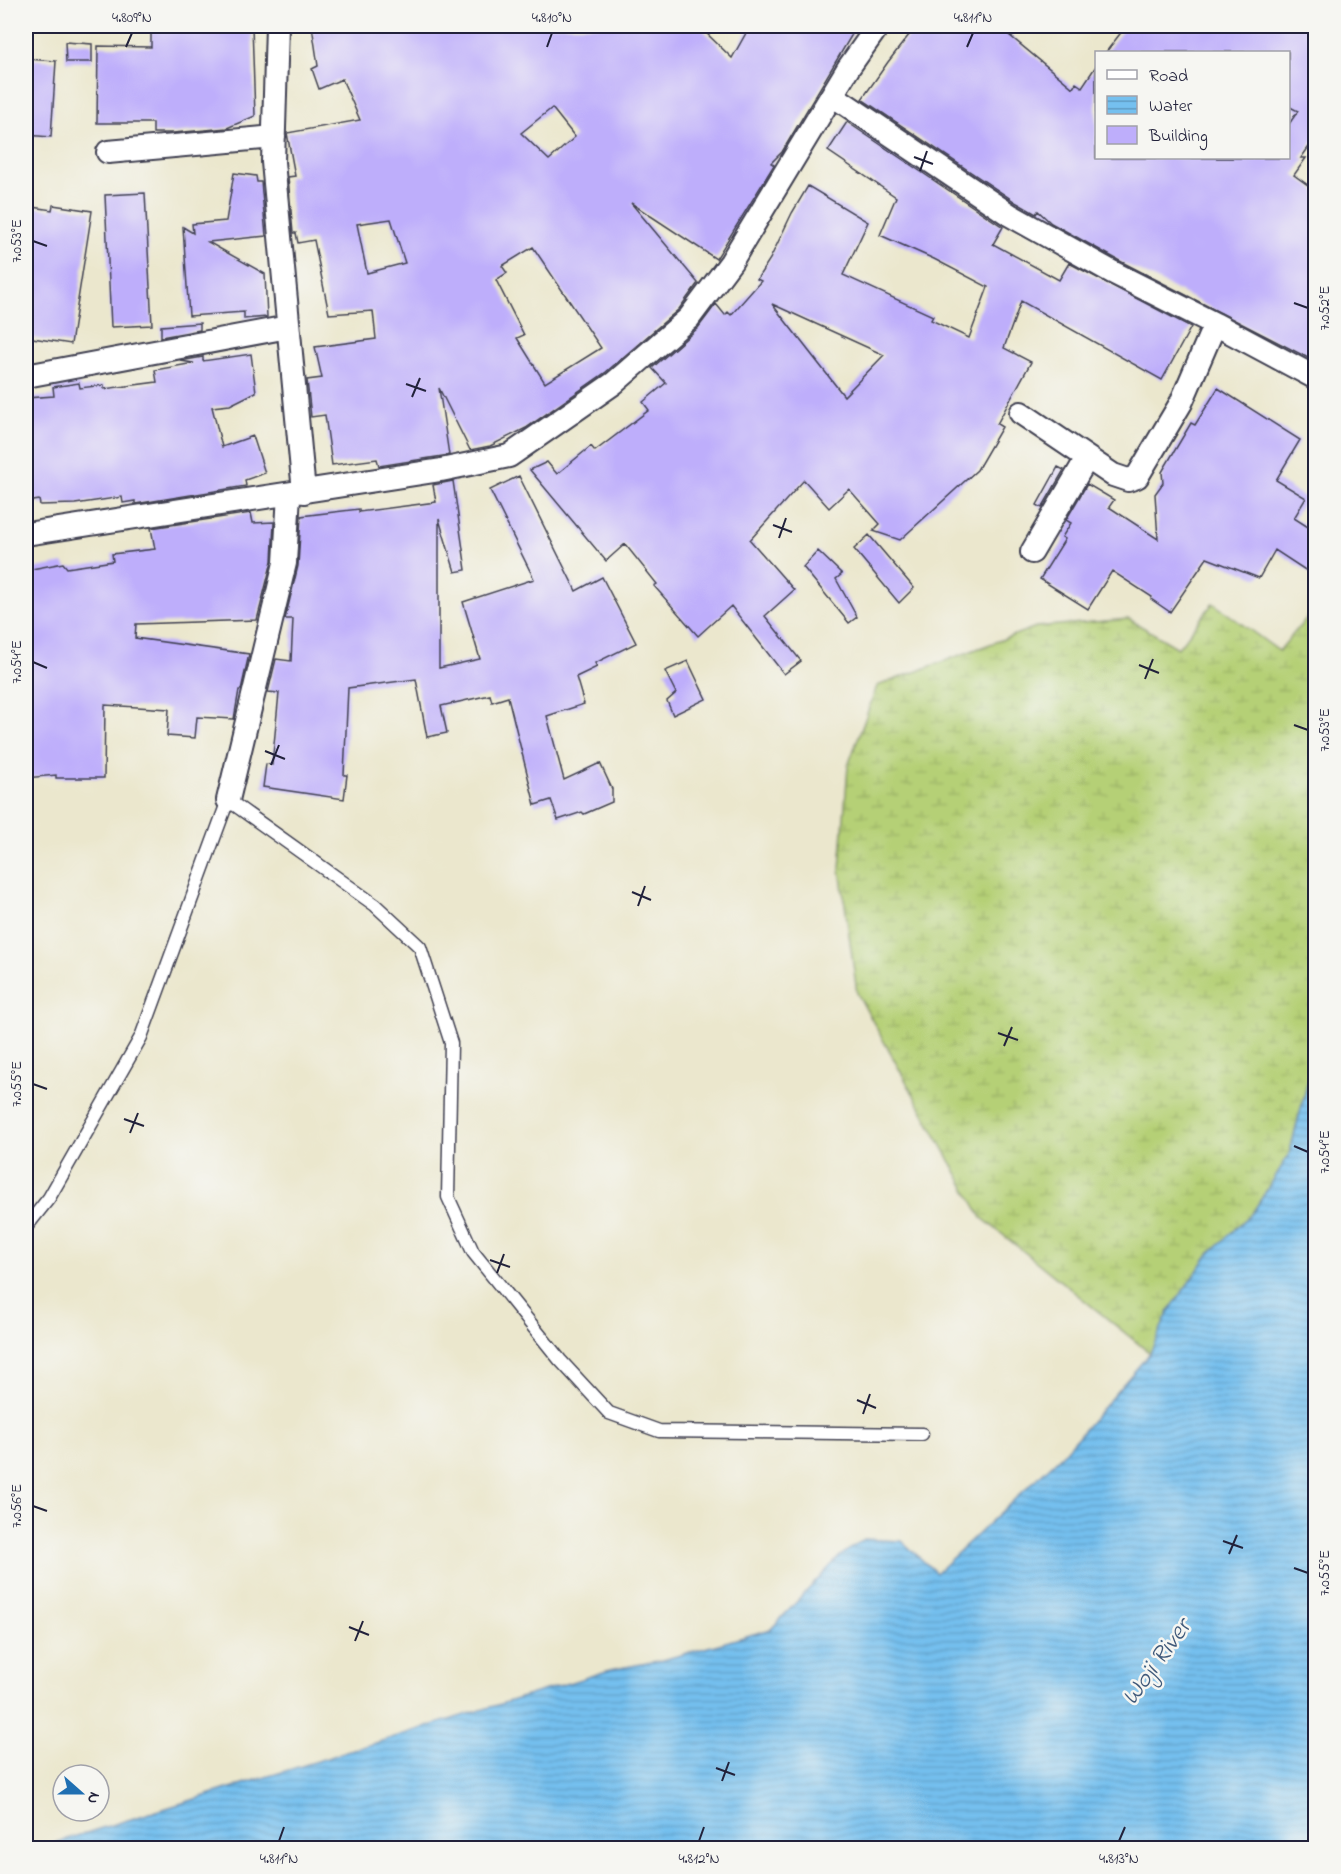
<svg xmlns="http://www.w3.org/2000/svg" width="1341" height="1874" font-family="'Indie Flower',sans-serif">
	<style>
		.wetland { fill: url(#wetland-marsh); stroke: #6c7958; stroke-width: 1.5 }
		.water { fill: url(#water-rules); stroke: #4c7195; stroke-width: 1.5 }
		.building { fill: #beaefb; fill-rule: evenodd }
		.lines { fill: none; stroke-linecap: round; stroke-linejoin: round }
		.service-casing { stroke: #404051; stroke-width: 15 }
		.minor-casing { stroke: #404051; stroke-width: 26 }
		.service { stroke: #fff; stroke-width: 12 }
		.minor { stroke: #fff; stroke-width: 22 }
		.ticks { fill: none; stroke: #22223b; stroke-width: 2 }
		.labels { text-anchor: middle; stroke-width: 5; stroke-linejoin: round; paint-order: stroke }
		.water-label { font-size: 26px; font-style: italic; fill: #3f597a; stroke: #f6f6f2 }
		.neatline { fill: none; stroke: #22223b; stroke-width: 2 }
		.ticks-label { font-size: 15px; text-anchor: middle; fill: #22223b }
	</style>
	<defs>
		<pattern id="wetland-marsh" width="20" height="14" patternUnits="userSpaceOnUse" patternTransform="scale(1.5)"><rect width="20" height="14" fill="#b5d076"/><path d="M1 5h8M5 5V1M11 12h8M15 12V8" fill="none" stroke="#9bb267"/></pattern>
		<pattern id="water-rules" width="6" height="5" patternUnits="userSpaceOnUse" patternTransform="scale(1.5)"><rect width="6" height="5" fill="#75c0ef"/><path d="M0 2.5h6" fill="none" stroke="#609cc3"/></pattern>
	</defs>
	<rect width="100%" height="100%" fill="#f6f6f2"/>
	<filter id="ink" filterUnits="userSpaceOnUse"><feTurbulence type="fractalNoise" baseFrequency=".0167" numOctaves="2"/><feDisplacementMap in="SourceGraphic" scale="12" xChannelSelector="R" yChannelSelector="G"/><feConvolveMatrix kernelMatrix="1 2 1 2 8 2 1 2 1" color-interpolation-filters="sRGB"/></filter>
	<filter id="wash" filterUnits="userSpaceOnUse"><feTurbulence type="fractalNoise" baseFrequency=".008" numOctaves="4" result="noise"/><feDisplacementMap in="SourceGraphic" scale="24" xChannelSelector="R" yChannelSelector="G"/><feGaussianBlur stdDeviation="1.35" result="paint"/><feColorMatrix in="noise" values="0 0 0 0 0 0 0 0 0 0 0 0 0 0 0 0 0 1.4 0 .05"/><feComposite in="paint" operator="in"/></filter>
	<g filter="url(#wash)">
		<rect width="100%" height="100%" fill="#ebe7cd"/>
		<path class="wetland" d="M1213,603L1279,651L1315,608V1054L1289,1155L1253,1212L1209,1254L1169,1311L1150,1353L982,1218L857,993L840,869L848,766L877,686L1036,627L1129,619L1178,648Z"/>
		<path class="water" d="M1315,1054V1848H38L610,1670L663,1660L771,1629L840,1556L864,1539L902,1541L936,1573L1063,1454L1150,1353L1169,1311L1209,1254L1253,1212L1289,1155Z"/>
		<g id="blocks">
			<path class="building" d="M151,26H252L255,116L227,128L173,133H153V123H97L98,46L151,47Z
				M312,26H699L732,58L750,26H857L782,152L771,163L774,165L716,259L631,203L698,283L679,309L606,372L526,428L490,446L470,450L439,388L449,455L379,466L377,459L332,465L325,415L311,417L307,380L322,378L315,347L376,339L373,311L329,314L314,240L298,243L296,233H293L288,177L295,176L287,133L360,120L342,79L319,89L312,69L318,66ZM552,108L575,137L549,160L521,133ZM391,219L405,263L367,273L357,224ZM533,247L601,348L545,383L517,338L524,335L496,280L507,273L502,266Z
				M916,26H998L1073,88L1076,83L1082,87L1096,66V158H1288L1289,124L1298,111L1288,106V52H1106L1126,26H1316V137L1301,158H1306L1294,175L1316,191V362L1118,260L1051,223L1038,211L1036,214L1017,203L862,99L888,62Z
				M65,42L92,44V62H66Z
				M26,59L56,61L51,137L26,135Z
				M847,122L1003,227L993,244L1059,280L1069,263L1191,327L1162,380L1021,301L1004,348L1031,362L997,424L1002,427L977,470L900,540L873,531L880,524L849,489L829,508L804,480L750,540L794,590L765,616L801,661L784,674L731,606L698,636L654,586L657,584L625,544L606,561L530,470L547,462L557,474L591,446L595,451L649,410L643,402L666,383L652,368L698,328L716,304L725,315L728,312L731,315L761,281L757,279L770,259L792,213L808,186L868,222L843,275L933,316L931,320L969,338L988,287L934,259L880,235L896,197L828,151ZM772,304L884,355L844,396Z
				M234,173L256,176L257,182H261L266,236L208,242L265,274L267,317L244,319V312L189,316L183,227L193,233L192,224L226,221Z
				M145,193L152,325L111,327L105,195Z
				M53,205L92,211L71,344L26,337V206L52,210Z
				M200,323V330L161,337V326Z
				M251,354L256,392L230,405L212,407L222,447L253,436L265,473L245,480L246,486L135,504V501L123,503L122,497L75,504L40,505L39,500L26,502V398L54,396L53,387L79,383L80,388L104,385V389L157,382L155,370L194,363L180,361L203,357V361Z
				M1218,388L1300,440L1276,480L1306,498L1294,518L1316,532V577L1275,550L1259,578L1207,558L1170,612L1151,599L1152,597L1112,571L1088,609L1040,579L1065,539L1062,537L1071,523L1066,520L1087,484L1114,500L1109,507L1158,539L1155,494L1163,483L1162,472L1191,423L1195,425Z
				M1058,467L1064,470L1042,508L1037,505Z
				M519,476L576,591L602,577L636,643L595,663L597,667L576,677L584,704L547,716L564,780L600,763L612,789V802L584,814L582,812L558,820L551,800L535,805L508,697L492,702L490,695L441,706L447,733L427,737L416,679L348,688L344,775H347L344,799L263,787L266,764L272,765L279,693L268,692L276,659L291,661L293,619H285L298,566L301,516L359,509V512L436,502L433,485L453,481L466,570L455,572L439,519V668L480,659L463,602L534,579L490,490Z
				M251,513L253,523L274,522L272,561L257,620L136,624L135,638L249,654L241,690H239L234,719L197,717L195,738L167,736L169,709L105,705L104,778H56V775L26,778V575L32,569L63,563L67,568L113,561L112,554L155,549L151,528Z
				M869,535L914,588L899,603L854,549Z
				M818,551L842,574L836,579L857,617L849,623L803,567Z
				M688,661L706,699L673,715L667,701L676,693L665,671Z"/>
		</g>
	</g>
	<g filter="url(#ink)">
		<use href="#blocks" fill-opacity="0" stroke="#404051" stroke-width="1.5"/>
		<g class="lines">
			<defs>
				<path id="service" d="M26,1227L49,1198L141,1037L228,800L375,905L420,947L451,1043L448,1197L473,1252L560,1360L609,1413L659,1431L922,1434"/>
				<path id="minor" d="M277,26L273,162L304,492
					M832,95L1010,215L1112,272L1215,324L1316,378
					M108,152L274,137
					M26,376L288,327
					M1021,413L1113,475L1128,480L1137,477L1181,403L1215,324
					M26,534L441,470L509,456L614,383L689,318L731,262L849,67L878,26
					M1032,552L1087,458
					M228,800L285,563L289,494"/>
			</defs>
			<use href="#service" class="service-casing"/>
			<use href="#minor" class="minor-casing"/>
			<use href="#service" class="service"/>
			<use href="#minor" class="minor"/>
		</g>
	</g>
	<path class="ticks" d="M126,47L132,33M547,47L552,33M967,47L973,33M914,157L933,164M920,171L927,151M33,241L47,246M1294,303L1308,308M406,384L426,391M412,397L420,378M773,525L792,532M779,538L786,518M33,662L47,668M1139,665L1159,673M1145,679L1153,659M1294,725L1308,730M265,751L285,759M271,765L279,745M632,892L651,900M638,906L645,886M998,1033L1018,1040M1004,1046L1012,1027M33,1084L47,1089M124,1119L144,1126M130,1133L138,1113M1294,1146L1308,1152M490,1260L510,1267M497,1273L504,1254M857,1400L876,1408M863,1414L870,1394M33,1506L47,1511M1223,1541L1243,1548M1229,1554L1237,1535M1294,1568L1308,1573M349,1627L369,1635M355,1641L363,1621M716,1768L735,1775M722,1781L729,1762M279,1841L284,1827M699,1841L704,1827M1119,1841L1125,1827"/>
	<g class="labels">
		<g class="water-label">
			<text transform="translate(1155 1661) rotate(-54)" y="9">Woji River</text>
		</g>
	</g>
	<rect width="1341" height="1874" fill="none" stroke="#f6f6f2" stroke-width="66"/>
	<rect x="1095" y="51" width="195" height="108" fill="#f6f6f2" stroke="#a1a1a9" stroke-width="1.5"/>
	<rect x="1107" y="70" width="30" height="9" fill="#ffffff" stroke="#a1a1a9" stroke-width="1.5"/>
	<text x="1149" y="81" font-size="18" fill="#22223b">Road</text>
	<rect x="1107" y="96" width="30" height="18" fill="url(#water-rules)" stroke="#a1a1a9" stroke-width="1.5"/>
	<text x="1149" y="111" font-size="18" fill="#22223b">Water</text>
	<rect x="1107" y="126" width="30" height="18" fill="#beaefb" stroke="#a1a1a9" stroke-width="1.5"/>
	<text x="1149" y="141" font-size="18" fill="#22223b">Building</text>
	<g transform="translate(81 1793) rotate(111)"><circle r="28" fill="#f6f6f2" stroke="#a1a1a9" stroke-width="1.5"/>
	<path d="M0-4.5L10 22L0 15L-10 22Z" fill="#1f6fb2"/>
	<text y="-9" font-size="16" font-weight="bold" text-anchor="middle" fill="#22223b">N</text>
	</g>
	<rect x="33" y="33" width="1275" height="1808" class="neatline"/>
	<g class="ticks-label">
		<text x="132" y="22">4.809°N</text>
		<text x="552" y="22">4.810°N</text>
		<text x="973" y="22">4.811°N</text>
		<text transform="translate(16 241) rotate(-90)" y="5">7.053°E</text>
		<text transform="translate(1324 308) rotate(-90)" y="5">7.052°E</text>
		<text transform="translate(16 662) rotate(-90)" y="5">7.054°E</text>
		<text transform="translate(1324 730) rotate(-90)" y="5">7.053°E</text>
		<text transform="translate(16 1084) rotate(-90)" y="5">7.055°E</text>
		<text transform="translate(1324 1152) rotate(-90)" y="5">7.054°E</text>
		<text transform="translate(16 1506) rotate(-90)" y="5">7.056°E</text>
		<text transform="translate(1324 1573) rotate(-90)" y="5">7.055°E</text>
		<text x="279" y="1863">4.811°N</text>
		<text x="699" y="1863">4.812°N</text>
		<text x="1119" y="1863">4.813°N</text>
	</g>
</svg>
